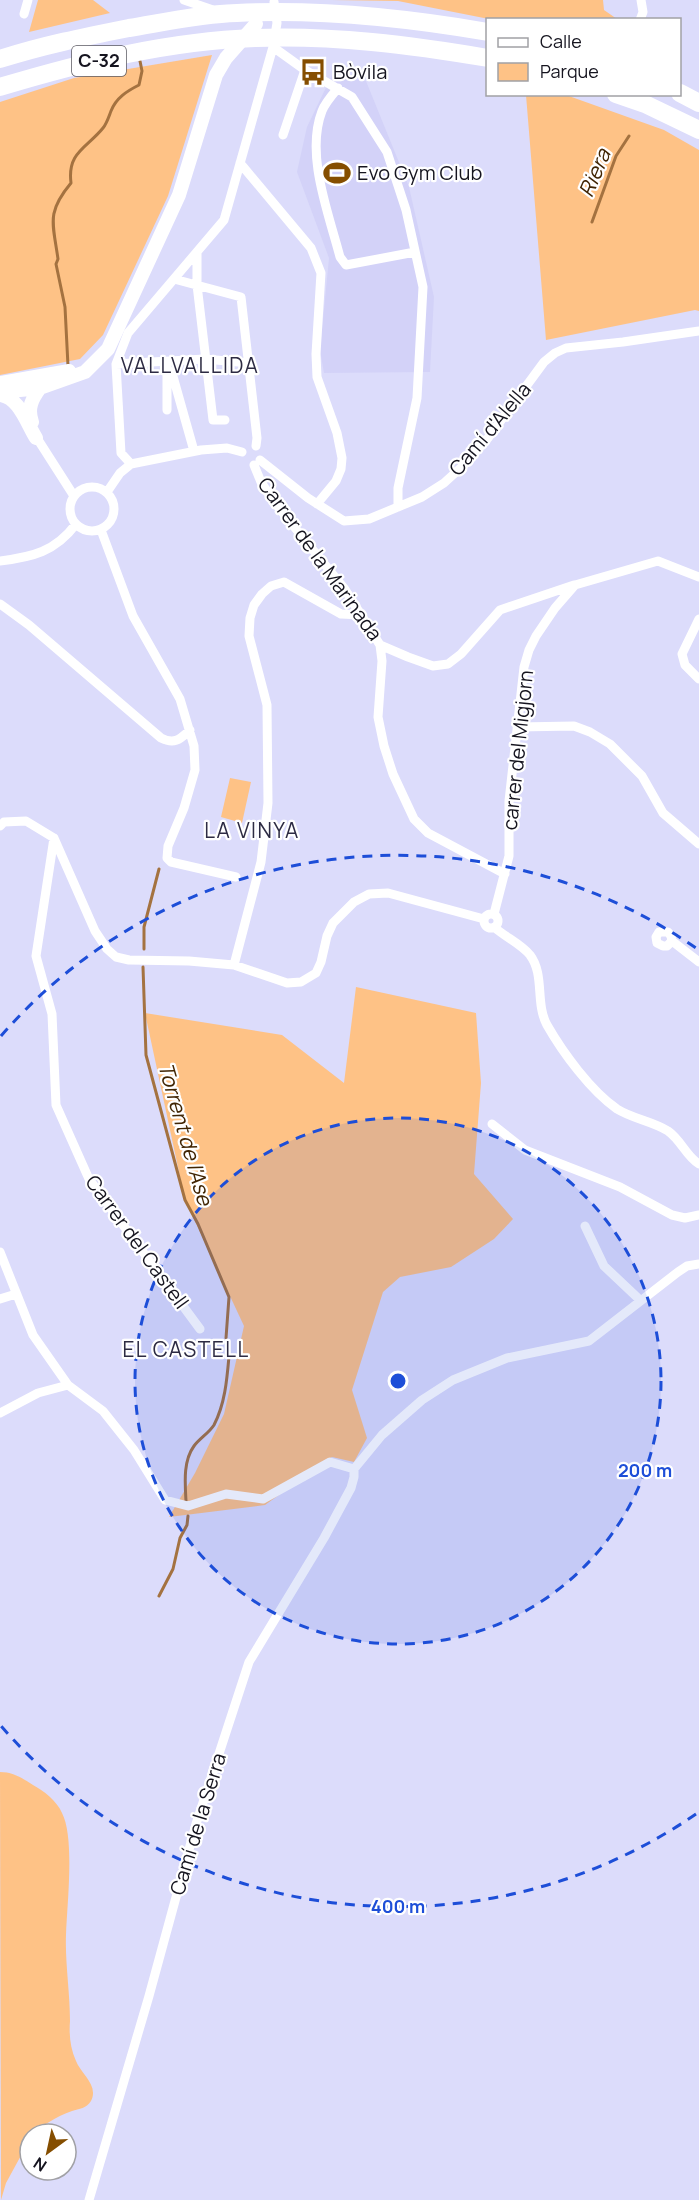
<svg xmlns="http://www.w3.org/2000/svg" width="699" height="2200" font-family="Manrope,sans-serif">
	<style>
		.built { fill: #d3d2f8 }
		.green { fill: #fec286 }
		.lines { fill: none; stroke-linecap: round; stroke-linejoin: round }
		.stream { stroke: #a47240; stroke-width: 3 }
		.street { stroke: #fff; stroke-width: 9 }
		.secondary { stroke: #fff; stroke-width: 14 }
		.highway { stroke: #fff; stroke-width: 18 }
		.ring { fill: none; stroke: #1d4ed8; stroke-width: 3; stroke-dasharray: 10 8 }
		.labels { text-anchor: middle; stroke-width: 4.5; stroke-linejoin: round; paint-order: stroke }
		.shield { fill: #fff; stroke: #5b5a62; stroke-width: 1.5 }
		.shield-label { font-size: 18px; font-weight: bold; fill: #15141f }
		.poi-label { font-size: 20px; fill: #15141f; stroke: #fff; text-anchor: start }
		.street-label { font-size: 20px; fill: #15141f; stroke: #fff }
		.water-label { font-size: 21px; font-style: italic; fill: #412503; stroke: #fff }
		.neighbourhood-label { font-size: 21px; letter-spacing: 1.5px; fill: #2d2b43; stroke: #fff }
		.centre { fill: #1d4ed8; stroke: #fff; stroke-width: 3 }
		.ring-label { font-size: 18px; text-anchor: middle; font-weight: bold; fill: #1d4ed8; stroke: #fff; stroke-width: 4.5; stroke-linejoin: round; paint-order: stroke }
	</style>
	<rect width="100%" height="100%" fill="#dcdcfb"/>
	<path class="built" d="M332,75L366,81L409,187L434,297L430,372L324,373L320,350L329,258L297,172L307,127Z"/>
	<path class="green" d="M38,0H93L110,13L29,32Z
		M332,0H603L604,10L617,19H489L398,1Z
		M212,55L168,196L103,335L80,359L0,375V102L74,78Z
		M526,95H566L664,130L699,150V311L695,310L546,340Z
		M230,778L251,782L242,823L221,817Z
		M356,987L476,1013L481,1083L474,1174L513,1219L494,1239L451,1267L400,1277L383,1292L352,1390L367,1438L354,1462L332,1457L265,1505L169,1517L195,1473L224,1414L244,1326L185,1200L145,1013L282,1035L344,1083Z
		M0,1772C13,1772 22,1778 33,1785C44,1791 57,1801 62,1813C75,1838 67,1904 66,1935C65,1963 70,1992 70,2021C69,2034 70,2048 76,2061C81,2074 99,2085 91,2101C87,2108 79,2109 72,2111C56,2116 42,2127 28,2135L24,2150L6,2183L1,2200Z"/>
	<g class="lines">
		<path class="stream" d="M592,222L616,156L629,136
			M68,366L65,307L56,264L58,259C53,223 46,213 71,183C67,152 87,148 103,128C107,123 109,116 111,111C116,98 127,91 139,85L142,71L140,61
			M144,949V927L159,869
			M143,967L146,1055L185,1200L198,1224L229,1297L226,1338
			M186,1501C185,1483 183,1461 194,1446C200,1438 209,1433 214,1425C225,1404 227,1379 229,1356
			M159,1596L173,1569L180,1538L187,1525L188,1516"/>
		<path class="street" d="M184,0L213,10
			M274,2L277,23L273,47L305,70L352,97L387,152L406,210L423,287L417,398L398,488V507
			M24,14L28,0
			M640,20L643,12L641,0
			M338,88C332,95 325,103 322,111C305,155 329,214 340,257L346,265L415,252
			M283,135L305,70
			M240,163L311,248L321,273L316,354L317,377L337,433L342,458L341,469L336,481L317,504
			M197,253V285L213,420H225
			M174,279L241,297L257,438L256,446
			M116,364L205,359L249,363
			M167,367V410
			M167,369L172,373L194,451
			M35,435L74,496
			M260,460L308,498L344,521L369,519L422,497L444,483L466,463L488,438L544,362L555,353L566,348L623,342L699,331
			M131,464L121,453L116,364L128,333L224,220L273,47
			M254,465L261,482L274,502L344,588L380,645L408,657L433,666L448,664L461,654L500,610L574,585
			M70 509a22 22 0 1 1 44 0a22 22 0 1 1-44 0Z
			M107,492L120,473L131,464L201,450L227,448L242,452
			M101,530L133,616L180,699L194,746L195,770L184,808L168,846L167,858L171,862L236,877
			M0,561C32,557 55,552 76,524
			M0,604L29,625L161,738C175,745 180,739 190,730
			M699,619L682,654L685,665L699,679
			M380,645L382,661L378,717L384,746L393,774L414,819L428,833L505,874
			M518,727L574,726L590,732L610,744L642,776L663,813L699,844
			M0,826L4,822L26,821L54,838L95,931L107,949L116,957L129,960L189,961L234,965L287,983L301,982L316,973L321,962L327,936L333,923L354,902L369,894L388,893L484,919
			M54,838L36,956L52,1014L56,1105L89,1179L200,1329
			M494,914L509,856V801L524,667L529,650L536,636L555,608L575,585L658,561L699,577
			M484 921a7 7 0 1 1 14 0a7 7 0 1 1-14 0Z
			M494,927C505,937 521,944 530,955C545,975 535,1003 547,1025C563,1053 591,1091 617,1109C633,1119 652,1121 668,1131C681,1140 686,1156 699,1164
			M672,941L667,946H663L657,943L656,937L659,932H668L671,936L672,941L699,962
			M234,965L261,862L268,803L267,705L249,636L250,618L254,605L262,594L271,586L284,582L341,614L362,615
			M492,1124L525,1150L620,1187L672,1215L685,1218L699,1215
			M585,1226L604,1266L640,1300
			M0,1252L33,1335L68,1385L103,1411L134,1450L165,1500L188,1506L226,1494L263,1499L330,1462L354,1469
			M0,1299L16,1294
			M0,1413L38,1393L68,1385
			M354,1469L382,1435L422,1400L453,1380L507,1358L589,1341L678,1272L687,1266L699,1264
			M89,2200L149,1996L196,1824L249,1662L324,1538L351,1488L354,1477V1469"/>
		<path class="secondary" d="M0,383L69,371
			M0,392L40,388L85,372L108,349L179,195L216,75L226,58L256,24
			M0,395C19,397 27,424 36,438
			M32,422C27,408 32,399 40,388"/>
		<path class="highway" d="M0,59C44,45 84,37 129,28C165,22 201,14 237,13C319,9 407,18 488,32
			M0,87C83,62 169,41 255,38C333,35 411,45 488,58
			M680,93L699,103
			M616,94L645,104L699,130"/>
	</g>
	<circle cx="398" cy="1381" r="263" fill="#1d4ed8" fill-opacity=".12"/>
	<g class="ring">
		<circle cx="398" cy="1381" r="263"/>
		<path d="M696 1814A526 526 0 0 1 1 1726M1 1036A526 526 0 0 1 696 948"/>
	</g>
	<defs>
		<symbol id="bus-bare" viewBox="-9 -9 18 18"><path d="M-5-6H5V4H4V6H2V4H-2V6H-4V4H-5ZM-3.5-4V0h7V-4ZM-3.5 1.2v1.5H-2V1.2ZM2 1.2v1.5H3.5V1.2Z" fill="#854e00" stroke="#fff" stroke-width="2.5" paint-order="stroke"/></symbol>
		<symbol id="stadium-bare" viewBox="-9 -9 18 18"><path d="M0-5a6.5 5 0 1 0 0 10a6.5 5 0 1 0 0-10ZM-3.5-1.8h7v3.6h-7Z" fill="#854e00" stroke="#fff" stroke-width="2.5" paint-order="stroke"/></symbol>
	</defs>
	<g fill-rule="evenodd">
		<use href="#bus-bare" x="294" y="53" width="38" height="38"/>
		<use href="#stadium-bare" x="318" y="154" width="38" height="38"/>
	</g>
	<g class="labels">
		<rect class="shield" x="72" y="46" width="54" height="30" rx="4.5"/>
		<g class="shield-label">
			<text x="99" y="67">C-32</text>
		</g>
		<g class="poi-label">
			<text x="333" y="79">Bòvila</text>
			<text x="357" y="180">Evo Gym Club</text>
		</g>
		<g class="street-label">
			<text transform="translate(490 429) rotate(-50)" y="7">Camí d'Alella</text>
			<text transform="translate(320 559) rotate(54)" y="7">Carrer de la Marinada</text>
			<text transform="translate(518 750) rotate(-84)" y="7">carrer del Migjorn</text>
			<text transform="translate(137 1242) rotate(54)" y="7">Carrer del Castell</text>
			<text transform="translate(198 1824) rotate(-73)" y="7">Camí de la Serra</text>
		</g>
		<g class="water-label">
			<text transform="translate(595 173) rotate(-67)" y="7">Riera</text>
			<text transform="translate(185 1134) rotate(74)" y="7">Torrent de l'Ase</text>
		</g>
		<g class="neighbourhood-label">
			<text x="190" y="373">VALLVALLIDA</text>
			<text x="252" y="838">LA VINYA</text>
			<text x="186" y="1357">EL CASTELL</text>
		</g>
	</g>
	<circle cx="398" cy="1381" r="9" class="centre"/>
	<g class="ring-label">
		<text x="645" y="1477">200 m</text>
		<text x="398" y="1913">400 m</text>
	</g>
	<rect x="486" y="18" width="195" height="78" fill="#ffffff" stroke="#a1a1a5" stroke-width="1.5"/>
	<rect x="498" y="38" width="30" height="9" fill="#ffffff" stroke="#a1a1a5" stroke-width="1.5"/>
	<text x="540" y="48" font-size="18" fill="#15141f">Calle</text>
	<rect x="498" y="63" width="30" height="18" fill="#fec286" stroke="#a1a1a5" stroke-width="1.5"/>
	<text x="540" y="78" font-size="18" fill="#15141f">Parque</text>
	<g transform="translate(48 2152) rotate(213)"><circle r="28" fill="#ffffff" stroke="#a1a1a5" stroke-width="1.5"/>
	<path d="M0-4.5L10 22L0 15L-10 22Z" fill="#854e00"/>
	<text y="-9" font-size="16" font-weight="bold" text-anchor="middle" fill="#15141f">N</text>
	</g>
</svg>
